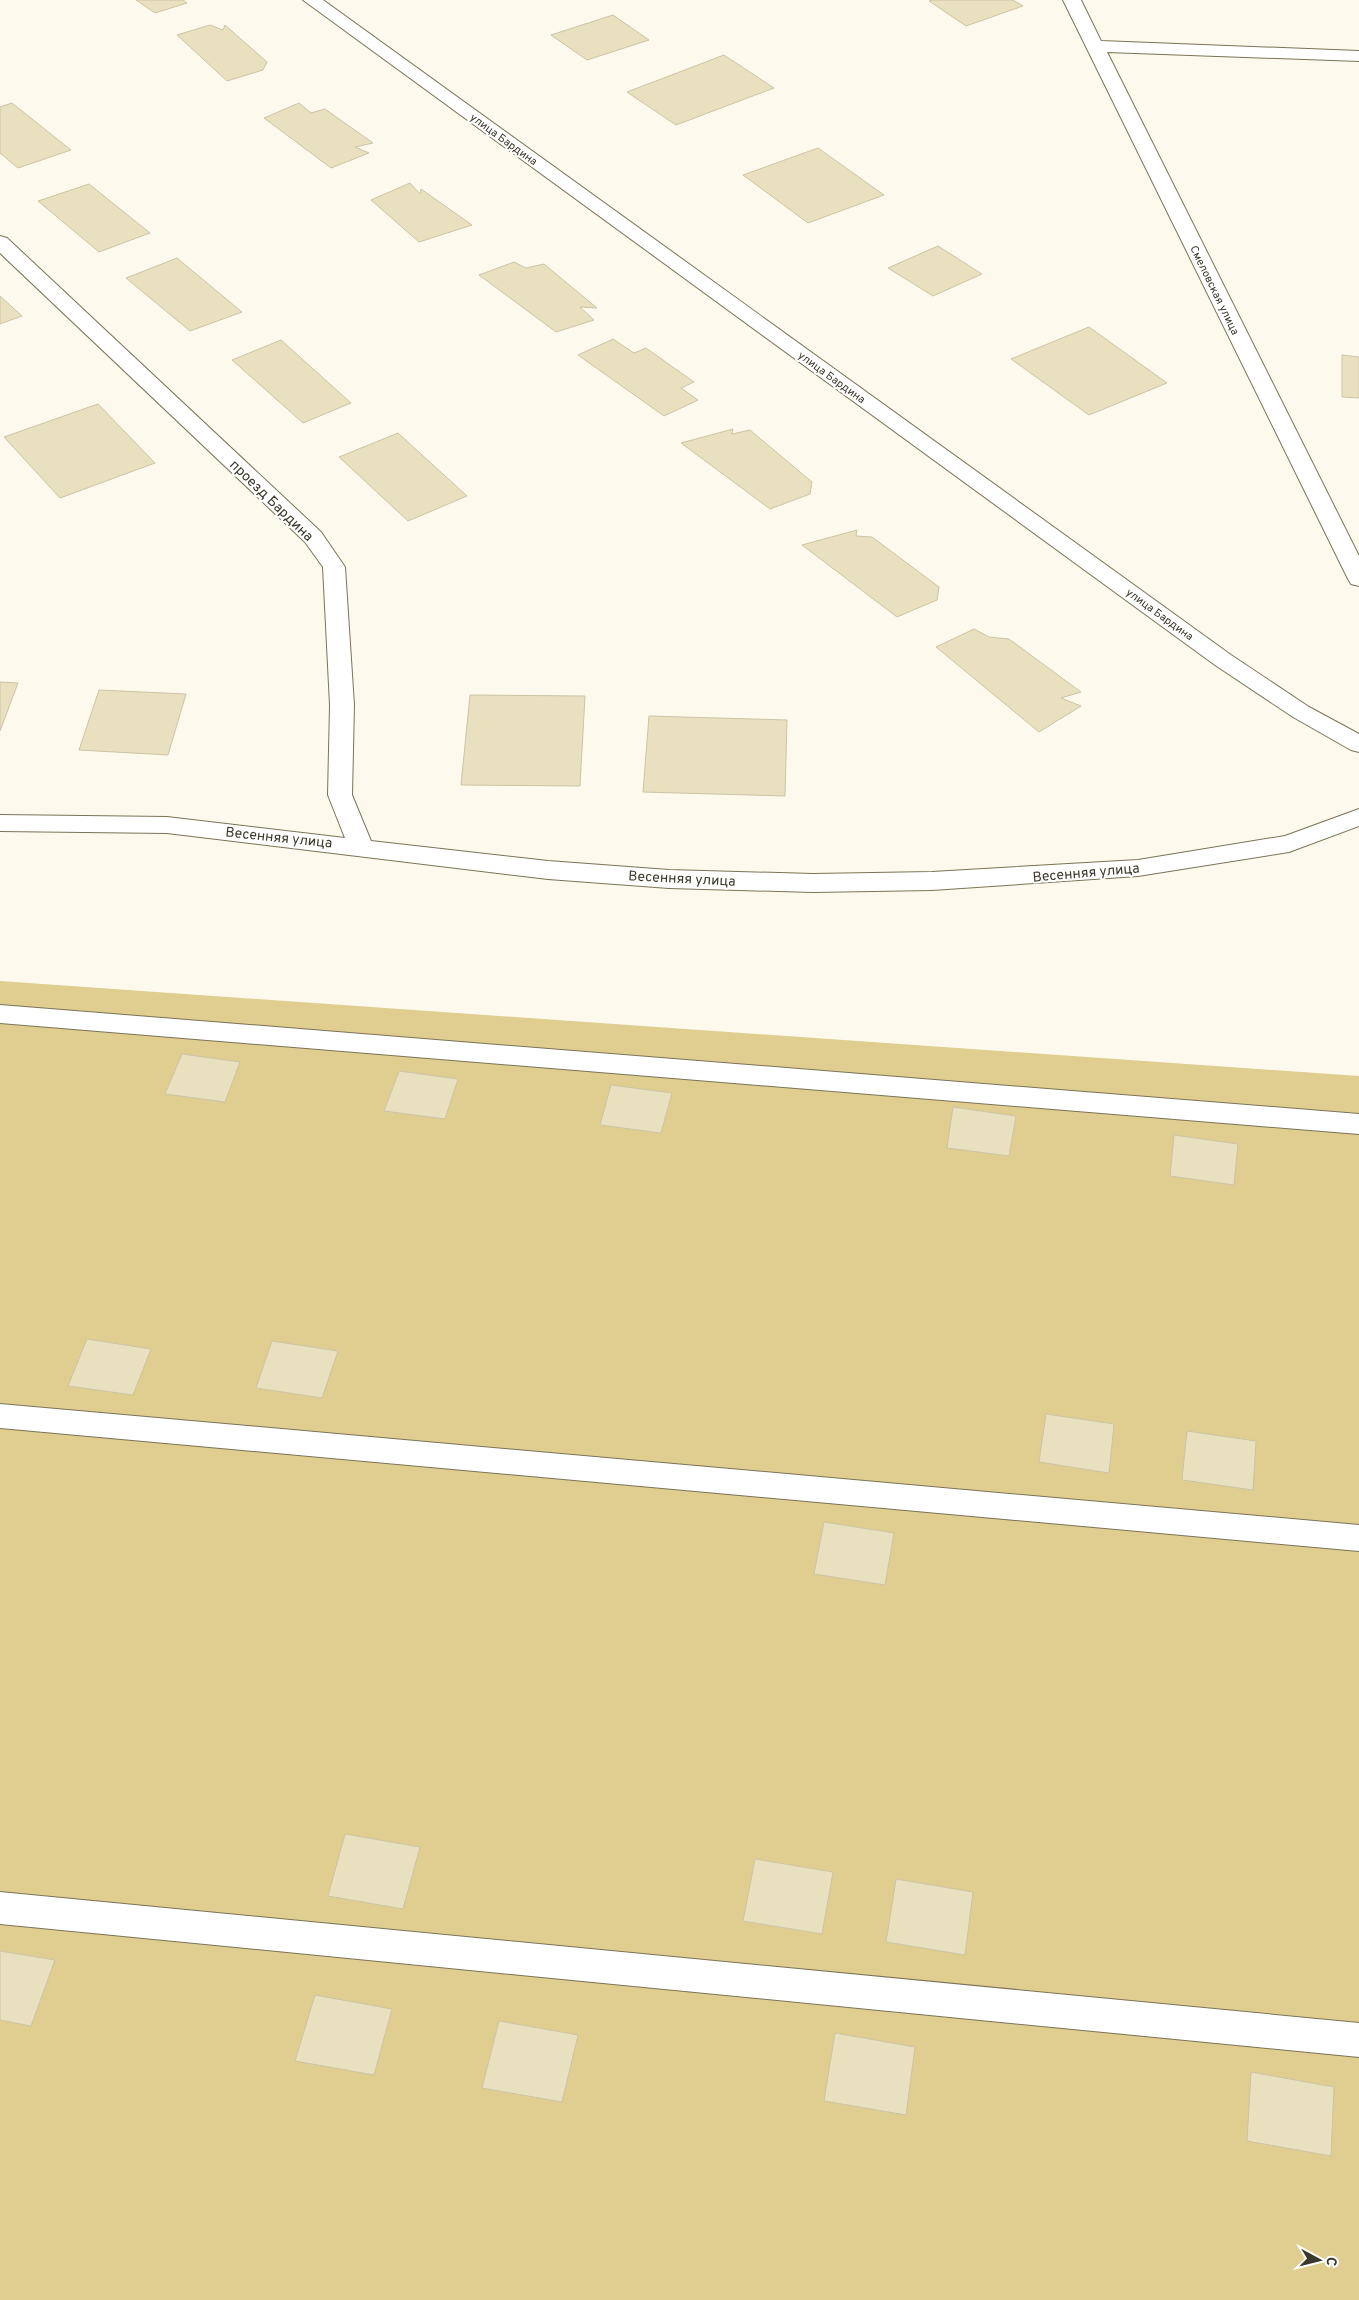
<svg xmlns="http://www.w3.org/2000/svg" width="1359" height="2300" font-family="Overpass,sans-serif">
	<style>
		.green { fill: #dfce90 }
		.building { fill: #e9e0c0; stroke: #ccc4a4 }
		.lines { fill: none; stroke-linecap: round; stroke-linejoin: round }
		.service-casing { stroke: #7b7356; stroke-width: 2 }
		.minor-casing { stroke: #7b7356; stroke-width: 2 }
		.service { fill: #fff; fill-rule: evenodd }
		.minor { fill: #fff; fill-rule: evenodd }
		.labels { text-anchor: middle; stroke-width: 4; stroke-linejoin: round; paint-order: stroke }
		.far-street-label { font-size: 11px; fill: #3b382b; stroke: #fff }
		.street-label { font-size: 14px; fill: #3b382b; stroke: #fff }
	</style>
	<rect width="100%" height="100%" fill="#fdfaed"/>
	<path class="green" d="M0,981L1359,1076V2300H0Z"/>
	<path class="building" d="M136,0H183L187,3L155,13Z
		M933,0H1013L1023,6L966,26L929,1Z
		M613,15L649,40L587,60L551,35Z
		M210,25L223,30L225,25L267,62L263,70L227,81L177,35Z
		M724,55L774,88L676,125L627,92Z
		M12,103L71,150L18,168L0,153V107Z
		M299,103L311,113L325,109L373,143L355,147L369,153L331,168L264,118Z
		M818,148L884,195L808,223L743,175Z
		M410,183L420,194L421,189L472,225L419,242L371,200Z
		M89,184L150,233L99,252L38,201Z
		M938,246L982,274L933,296L888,268Z
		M177,258L242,312L190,331L126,278Z
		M514,262L526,268L544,264L597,308L580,307L594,320L556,332L479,275Z
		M0,296L22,316L0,324Z
		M1089,327L1167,383L1089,415L1011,359Z
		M613,339L634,353L646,348L694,382L681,388L698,400L664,416L578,355Z
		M281,340L351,403L303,423L232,360Z
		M1342,355L1359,357V398L1342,397Z
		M98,404L155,463L60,498L4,437Z
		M733,429L732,434L750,430L812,482L810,494L770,509L681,443Z
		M398,433L467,496L408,521L339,457Z
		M857,530L856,536L872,537L939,587L937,600L897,617L802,545Z
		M974,629L989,637L1009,639L1081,692L1061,698L1081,706L1039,732L936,647Z
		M0,682L18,683L0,731Z
		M99,690L186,694L168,755L79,750Z
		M470,695L585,696L580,786L461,785Z
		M649,716L787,720L785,796L643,792Z
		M182,1054L240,1062L225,1102L165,1094Z
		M399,1071L458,1079L445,1119L384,1111Z
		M611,1085L672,1093L661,1133L600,1125Z
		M953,1107L1016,1116L1009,1156L947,1148Z
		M1174,1135L1238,1144L1234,1185L1170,1176Z
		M87,1339L151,1349L133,1395L68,1386Z
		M272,1341L338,1351L322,1398L256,1388Z
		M1046,1414L1114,1424L1109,1473L1039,1462Z
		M1187,1431L1256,1441L1253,1490L1182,1480Z
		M824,1522L894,1533L885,1585L814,1574Z
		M345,1834L420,1847L403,1909L328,1896Z
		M755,1859L833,1872L822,1934L743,1921Z
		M896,1879L973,1892L965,1955L886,1942Z
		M0,1951L55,1960L31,2026L0,2020Z
		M315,1995L392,2009L374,2075L295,2061Z
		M499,2021L578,2035L562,2102L482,2088Z
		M835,2033L915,2047L906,2115L824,2101Z
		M1251,2072L1334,2087L1331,2156L1247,2141Z"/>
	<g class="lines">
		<defs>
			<path id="service" d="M0,1005L1359,1114V1134L0,1023Z
				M0,1404L1359,1525V1551L0,1428Z
				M0,1892L1359,2023V2057L0,1924Z"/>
			<path id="minor" d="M303,0H323L1231,655L1309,707L1359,734V752L1351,750L1293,717L1215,665Z
				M1063,0H1081L1101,41L1359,51V61L1107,52L1359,556V586L1351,584L1348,579Z
				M0,236L7,238L321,532L345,567L354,705L352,795L371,841L548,861L669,870L813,874L932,872L1138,860L1285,836L1359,809V826L1289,852L1138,876L932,890L813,892L669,888L548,879L167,833L0,831V815L167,817L345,838L328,795L330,705L323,567L305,542L0,253Z"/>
		</defs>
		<use href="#service" class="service-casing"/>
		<use href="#minor" class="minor-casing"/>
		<use href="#service" class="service"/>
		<use href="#minor" class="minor"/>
	</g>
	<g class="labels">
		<g class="far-street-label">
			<text transform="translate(504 139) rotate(36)" y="4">улица Бардина</text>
			<text transform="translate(1215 290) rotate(64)" y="4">Смеловская улица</text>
			<text transform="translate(832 377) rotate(36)" y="4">улица Бардина</text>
			<text transform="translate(1160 614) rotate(36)" y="4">улица Бардина</text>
		</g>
		<g class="street-label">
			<text transform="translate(272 500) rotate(44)" y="5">проезд Бардина</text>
			<text transform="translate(279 837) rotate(6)" y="5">Весенняя улица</text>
			<text transform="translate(1086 872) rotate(-5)" y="5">Весенняя улица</text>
			<text transform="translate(682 878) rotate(3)" y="5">Весенняя улица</text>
		</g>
	</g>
	<g transform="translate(1319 2260) rotate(97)" stroke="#ffffff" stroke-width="4" paint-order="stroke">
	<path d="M0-4L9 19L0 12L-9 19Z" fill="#3b382b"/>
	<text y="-8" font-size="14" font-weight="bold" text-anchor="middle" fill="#3b382b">С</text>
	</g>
</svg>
